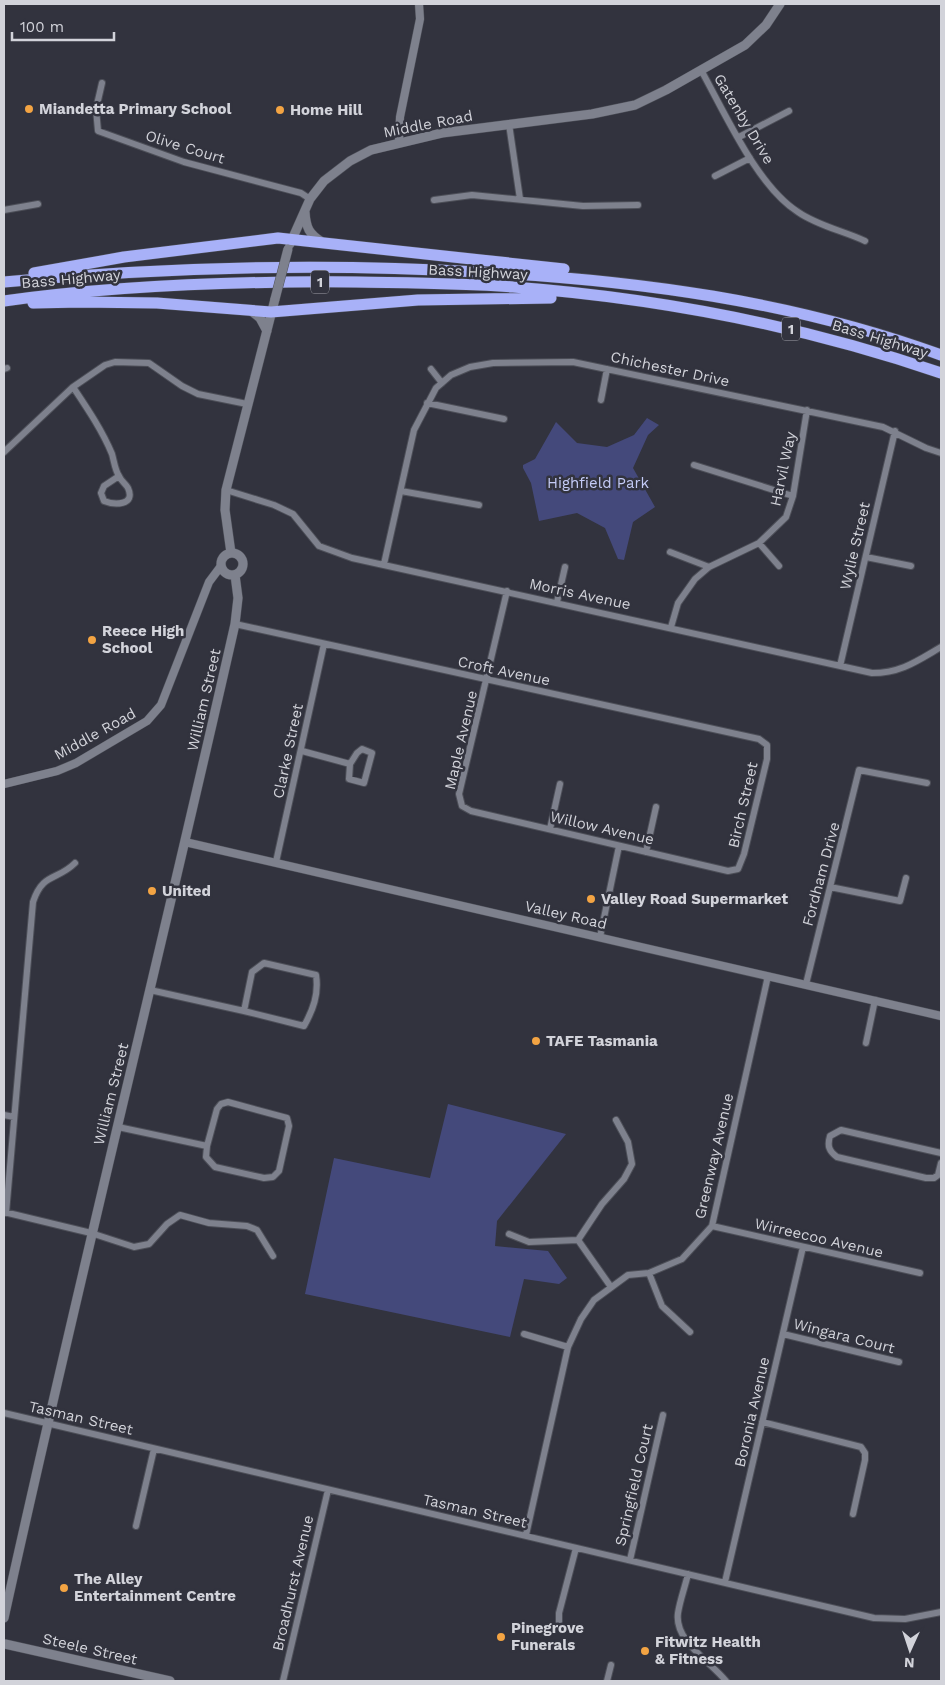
<svg xmlns="http://www.w3.org/2000/svg" width="945" height="1685" font-family="'Work Sans',sans-serif">
	<style>
		.green { fill: #44497b }
		.lines { fill: none; stroke-linecap: round; stroke-linejoin: round }
		.minor-casing { stroke: #4d4f58; stroke-width: 8 }
		.tertiary-casing { stroke: #4d4f58; stroke-width: 9 }
		.secondary-casing { stroke: #4d4f58; stroke-width: 10 }
		.motorway-casing { stroke: #4d4f58; stroke-width: 12 }
		.minor { stroke: #7e818d; stroke-width: 6 }
		.tertiary { stroke: #7e818d; stroke-width: 8 }
		.secondary { stroke: #7e818d; stroke-width: 9 }
		.motorway { stroke: #a8b1f8; stroke-width: 11 }
		.secondary-bridge-casing { stroke: #4d4f58; stroke-width: 10; stroke-linecap: butt }
		.secondary-bridge { stroke: #7e818d; stroke-width: 9 }
		.poi-dot { fill: #f3a443; stroke: #32333e; stroke-width: 2 }
		.labels { text-anchor: middle; stroke-width: 5; stroke-linejoin: round; paint-order: stroke }
		.shield { fill: #32333e; stroke: #a2a3ab; stroke-width: 1 }
		.shield-label { font-size: 14px; font-weight: bold; fill: #d2d3da }
		.poi-label { font-size: 15px; font-weight: bold; fill: #d2d3da; stroke: #32333e; text-anchor: start }
		.street-label { font-size: 15px; fill: #d2d3da; stroke: #32333e }
		.park-label { font-size: 15px; fill: #c4cbf6; stroke: #32333e }
	</style>
	<rect width="100%" height="100%" fill="#32333e"/>
	<path class="green" d="M647,418L659,425L648,435L633,468L655,507L633,522L624,560L618,559L605,528L577,513L539,521L531,483L523,468V465L535,459L556,422L577,443L607,447L634,435Z
		M448,1104L566,1134L497,1221L495,1246L548,1251L567,1278L559,1284L524,1279L510,1337L305,1294L334,1158L430,1178Z"/>
	<g class="lines">
		<defs>
			<path id="minor" d="M701,70C725,113 757,186 798,212C818,226 844,231 865,241
				M102,83L96,109L98,131L184,162L301,193L310,199
				M509,124L520,199
				M739,137L789,111
				M715,176L750,158
				M434,200L472,195L583,206L638,205
				M4,210L38,204
				M4,369L7,368
				M431,369L442,383
				M73,387C87,408 102,430 112,454C114,461 115,470 119,476C121,481 126,484 128,488C136,506 114,505 104,501L101,493L104,486L119,476
				M601,400L607,369
				M427,403L504,419
				M4,452L73,387L105,365L115,362L149,363L182,386L198,394L247,404
				M694,465L793,496
				M226,490L274,505L293,514L319,546L352,558L872,673C901,673 917,661 941,647
				M401,491L479,505
				M759,543L779,566
				M670,552L709,567
				M866,557L911,566
				M384,564L414,430L436,388L451,375L470,367L493,363L573,362L883,427L926,448L941,453
				M557,602L565,567
				M235,624L759,739L767,745V759L744,854L738,869L728,871L471,811L462,806L459,794L507,591
				M671,627L678,603L695,579L709,567L759,543L786,517L793,496L807,410
				M840,666L895,431
				M302,751L350,764L357,753L362,749L372,753L364,783L349,779L350,764
				M550,829L560,784
				M646,852L656,807
				M276,862L324,644
				M830,887L900,901L906,878
				M600,937L619,846
				M264,963L316,975C319,994 313,1010 304,1026L244,1011L252,972Z
				M806,984L859,770L927,783
				M150,990L244,1011
				M866,1043L875,1000
				M4,1115L14,1117
				M118,1127L207,1146L217,1109L221,1104L228,1102L287,1118L289,1126L279,1171L273,1177L264,1178L215,1167L206,1157L207,1146
				M941,1153L841,1130L830,1136C827,1146 829,1151 837,1157L926,1178H934L938,1175L941,1163
				M4,1212L91,1233L134,1247L149,1244L167,1224L180,1215L209,1223L247,1226L257,1230L273,1256
				M6,1213L33,902C43,872 57,881 75,863
				M712,1226L920,1273
				M509,1234L529,1242L578,1240
				M649,1273L662,1306L690,1332
				M611,1287L578,1240L602,1204L624,1179L632,1164L628,1142L616,1120
				M524,1334L568,1347
				M783,1334L899,1362
				M4,1413L874,1618L905,1619L941,1612
				M762,1422L861,1447L865,1453V1460L853,1514
				M136,1526L154,1449
				M526,1535L568,1347L581,1319L594,1300L628,1275L649,1273L682,1259L712,1226L768,976
				M630,1560L663,1415
				M688,1574C685,1587 680,1600 678,1613C674,1641 710,1661 726,1681
				M725,1582L803,1247
				M559,1626V1613L576,1548
				M283,1681L328,1490
				M607,1681L611,1665"/>
			<path id="tertiary" d="M399,142L400,117L420,19L419,4
				M4,784L57,771L76,763L147,721L161,705L209,582L221,566
				M185,842L941,1016"/>
			<path id="secondary" d="M305,212C306,228 309,234 322,242
				M290,244L310,199L324,181L350,161L371,150L442,133L592,114L635,105L666,90L745,45L766,25L780,4
				M250,310L260,318L267,331
				M221 564a11 11 0 1 1 22 0a11 11 0 1 1-22 0Z
				M231,553L225,510L226,490L275,299
				M4,1618C77,1286 160,956 235,624L238,598L235,575
				M5,1644L170,1681"/>
			<path id="motorway" d="M34,273L124,257L278,238L564,269
				M4,282C162,267 320,263 479,272C636,280 793,301 941,355
				M4,301C120,285 238,281 356,282C408,283 461,283 513,287C659,298 803,326 941,373
				M33,303L81,302L157,303L271,312L418,300L551,298"/>
		</defs>
		<use href="#minor" class="minor-casing"/>
		<use href="#tertiary" class="tertiary-casing"/>
		<use href="#secondary" class="secondary-casing"/>
		<use href="#motorway" class="motorway-casing"/>
		<use href="#minor" class="minor"/>
		<use href="#tertiary" class="tertiary"/>
		<use href="#secondary" class="secondary"/>
		<use href="#motorway" class="motorway"/>
		<defs>
			<path id="secondary-bridge" d="M275,299L288,249"/>
		</defs>
		<use href="#secondary-bridge" class="secondary-bridge-casing"/>
		<use href="#secondary-bridge" class="secondary-bridge"/>
	</g>
	<g class="poi-dot">
		<circle cx="29" cy="109" r="5"/>
		<circle cx="280" cy="110" r="5"/>
		<circle cx="92" cy="640" r="5"/>
		<circle cx="152" cy="891" r="5"/>
		<circle cx="591" cy="899" r="5"/>
		<circle cx="536" cy="1041" r="5"/>
		<circle cx="64" cy="1588" r="5"/>
		<circle cx="501" cy="1637" r="5"/>
		<circle cx="645" cy="1651" r="5"/>
	</g>
	<g class="labels">
		<g class="shield">
			<rect x="311" y="270.5" width="18" height="23" rx="4"/>
			<rect x="782" y="317.5" width="18" height="23" rx="4"/>
		</g>
		<g class="shield-label">
			<text x="320" y="287">1</text>
			<text x="791" y="334">1</text>
		</g>
		<g class="poi-label">
			<text x="39" y="114">Miandetta Primary School</text>
			<text x="290" y="115">Home Hill</text>
			<text x="102" y="636">Reece High<tspan x="102" dy="17">School</tspan></text>
			<text x="162" y="896">United</text>
			<text x="601" y="904">Valley Road Supermarket</text>
			<text x="546" y="1046">TAFE Tasmania</text>
			<text x="74" y="1584">The Alley<tspan x="74" dy="17">Entertainment Centre</tspan></text>
			<text x="511" y="1633">Pinegrove<tspan x="511" dy="17">Funerals</tspan></text>
			<text x="655" y="1647">Fitwitz Health<tspan x="655" dy="17">&amp; Fitness</tspan></text>
		</g>
		<g class="street-label">
			<text transform="translate(744 119) rotate(59)" y="5">Gatenby Drive</text>
			<text transform="translate(428 124) rotate(-11)" y="5">Middle Road</text>
			<text transform="translate(185 147) rotate(17)" y="5">Olive Court</text>
			<text transform="translate(478 272) rotate(3)" y="5">Bass Highway</text>
			<text transform="translate(71 279) rotate(-5)" y="5">Bass Highway</text>
			<text transform="translate(880 339) rotate(17)" y="5">Bass Highway</text>
			<text transform="translate(670 369) rotate(12)" y="5">Chichester Drive</text>
			<text transform="translate(783 469) rotate(-78)" y="5">Harvil Way</text>
			<text transform="translate(855 546) rotate(-77)" y="5">Wylie Street</text>
			<text transform="translate(580 594) rotate(12)" y="5">Morris Avenue</text>
			<text transform="translate(504 671) rotate(12)" y="5">Croft Avenue</text>
			<text transform="translate(204 700) rotate(-77)" y="5">William Street</text>
			<text transform="translate(95 734) rotate(-29)" y="5">Middle Road</text>
			<text transform="translate(461 740) rotate(-77)" y="5">Maple Avenue</text>
			<text transform="translate(288 751) rotate(-78)" y="5">Clarke Street</text>
			<text transform="translate(743 805) rotate(-77)" y="5">Birch Street</text>
			<text transform="translate(602 828) rotate(13)" y="5">Willow Avenue</text>
			<text transform="translate(821 874) rotate(-75)" y="5">Fordham Drive</text>
			<text transform="translate(566 915) rotate(13)" y="5">Valley Road</text>
			<text transform="translate(111 1094) rotate(-76)" y="5">William Street</text>
			<text transform="translate(714 1156) rotate(-77)" y="5">Greenway Avenue</text>
			<text transform="translate(819 1238) rotate(13)" y="5">Wirreecoo Avenue</text>
			<text transform="translate(844 1336) rotate(14)" y="5">Wingara Court</text>
			<text transform="translate(752 1412) rotate(-77)" y="5">Boronia Avenue</text>
			<text transform="translate(81 1418) rotate(13)" y="5">Tasman Street</text>
			<text transform="translate(634 1485) rotate(-77)" y="5">Springfield Court</text>
			<text transform="translate(475 1511) rotate(13)" y="5">Tasman Street</text>
			<text transform="translate(293 1583) rotate(-77)" y="5">Broadhurst Avenue</text>
			<text transform="translate(90 1649) rotate(13)" y="5">Steele Street</text>
		</g>
		<g class="park-label">
			<text x="598" y="488">Highfield Park</text>
		</g>
	</g>
	<rect width="945" height="1685" fill="none" stroke="#d2d3da" stroke-width="10"/>
	<g transform="translate(910 1650) rotate(183)" stroke="#32333e" stroke-width="4" paint-order="stroke">
	<path d="M0-4L9 19L0 12L-9 19Z" fill="#d2d3da"/>
	<text y="-8" font-size="14" font-weight="bold" text-anchor="middle" fill="#d2d3da">N</text>
	</g>
	<path d="M12 32v8h102v-8" fill="none" stroke="#d2d3da" stroke-width="2.5"/>
	<text x="20" y="32" font-size="15" fill="#d2d3da" stroke="#32333e" stroke-width="4" paint-order="stroke">100 m</text>
</svg>
